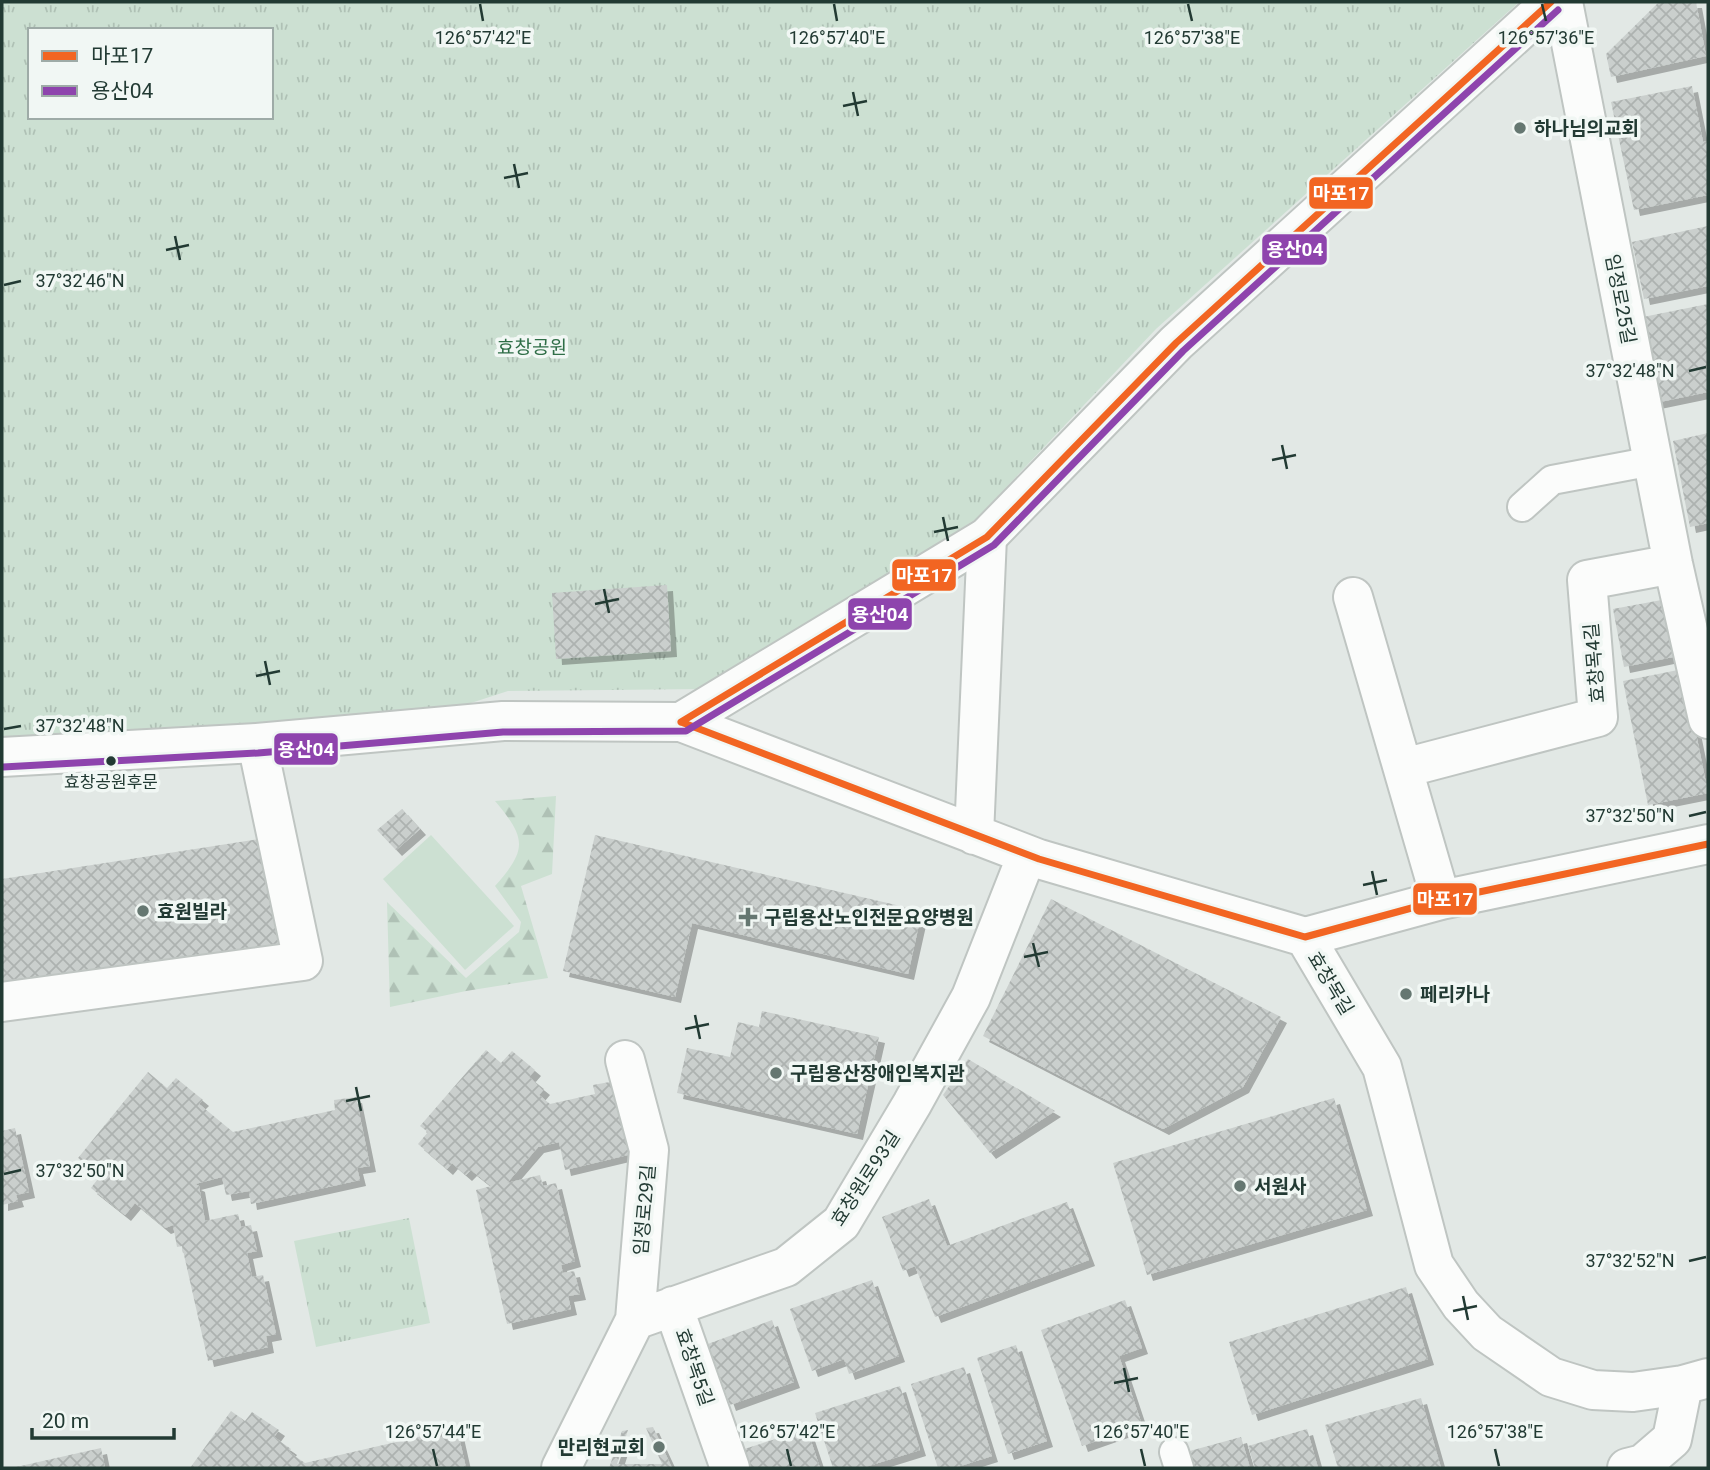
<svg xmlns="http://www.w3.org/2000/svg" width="1710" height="1470" font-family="Roboto,'Noto Sans KR',sans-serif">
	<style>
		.forest { fill: url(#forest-firs) }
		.park { fill: url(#park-tufts); fill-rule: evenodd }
		.pitch { fill: #cce0d2 }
		.building { fill: url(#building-cross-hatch); filter: url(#shadow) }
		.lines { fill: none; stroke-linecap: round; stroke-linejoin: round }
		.service-casing { stroke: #bfc5c2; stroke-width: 32 }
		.minor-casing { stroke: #bfc5c2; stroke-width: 42 }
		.tertiary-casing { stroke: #bfc5c2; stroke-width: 42 }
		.service { stroke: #fbfcfb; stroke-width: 28 }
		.minor { stroke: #fbfcfb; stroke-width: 38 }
		.tertiary { stroke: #fbfcfb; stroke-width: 38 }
		.bus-1-casing { stroke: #f1f7f4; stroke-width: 12 }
		.bus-2-casing { stroke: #f1f7f4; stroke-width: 12 }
		.bus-1 { stroke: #f26522; stroke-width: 7 }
		.bus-2 { stroke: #8e44ad; stroke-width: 7 }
		.ticks { fill: none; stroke: #223a33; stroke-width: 2.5 }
		.poi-dot { fill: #657771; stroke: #f1f7f4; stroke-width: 2.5 }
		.bus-dot { fill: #223a33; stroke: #f1f7f4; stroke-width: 2.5 }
		.labels { text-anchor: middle; stroke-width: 7; stroke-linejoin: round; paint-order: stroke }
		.bus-label { font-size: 17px; fill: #223a33; stroke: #f1f7f4 }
		.poi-label { font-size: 19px; font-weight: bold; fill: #223a33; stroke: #f1f7f4; text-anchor: start }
		.street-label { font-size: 19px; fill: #223a33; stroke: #f1f7f4 }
		.park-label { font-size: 19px; fill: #2f6e47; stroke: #f1f7f4 }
		.ticks-label { font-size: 18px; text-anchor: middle; fill: #223a33; stroke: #f1f7f4; stroke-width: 7; stroke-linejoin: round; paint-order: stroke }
		.line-badge { stroke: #f1f7f4; stroke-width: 2.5 }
		.badge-label { font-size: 19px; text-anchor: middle; font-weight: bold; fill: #fff }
	</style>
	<defs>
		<pattern id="forest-firs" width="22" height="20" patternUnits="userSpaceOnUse" patternTransform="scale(1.75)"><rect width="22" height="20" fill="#cce0d2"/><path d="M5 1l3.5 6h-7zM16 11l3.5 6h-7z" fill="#afc1b5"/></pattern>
		<pattern id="park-tufts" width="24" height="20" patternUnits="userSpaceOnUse" patternTransform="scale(1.75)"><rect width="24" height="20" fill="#cce0d2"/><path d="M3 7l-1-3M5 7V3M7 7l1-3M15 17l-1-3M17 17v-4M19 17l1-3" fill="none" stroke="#afc1b5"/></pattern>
		<pattern id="building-cross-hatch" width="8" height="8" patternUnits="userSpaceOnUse" patternTransform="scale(1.75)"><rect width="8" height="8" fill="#cacfcd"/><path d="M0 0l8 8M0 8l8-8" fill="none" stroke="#adb2b0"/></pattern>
		<filter id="shadow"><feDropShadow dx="6" dy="6" stdDeviation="0" flood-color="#0004"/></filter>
	</defs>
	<rect width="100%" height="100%" fill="#e2e8e5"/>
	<path class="forest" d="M556,796L552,874L521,886L548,978L466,991L390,1007L387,902L466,978L519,932L521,922L495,886C528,849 526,838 495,801Z"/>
	<path class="park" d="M2,2H1519L1156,329L976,519L706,689L508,691L400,726L2,745ZM30,30H271V117H30Z
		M409,1218L430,1323L316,1347L294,1241Z"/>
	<path class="pitch" d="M431,835L514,926L465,970L383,879Z"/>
	<path class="building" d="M1659,2H1696L1706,56L1611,77L1606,54Z
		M1692,86L1703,142L1708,141V195L1634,210L1611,102Z
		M1708,226V286L1644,299L1632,242Z
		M1708,304V392L1655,403L1638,318Z
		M1708,433V523L1690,527L1673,441Z
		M667,585L671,651L556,659L552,593Z
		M1667,599L1678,656L1624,667L1613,609Z
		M1683,669L1708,793L1648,805L1623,681Z
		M402,809L420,829L396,850L377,830Z
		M595,835L922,911L908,974L692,923L675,997L563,971Z
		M272,837L288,943L2,988V879Z
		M1051,899L1281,1017L1243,1087L1163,1129L983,1036Z
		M762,1011L879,1037L857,1134L677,1093L687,1048L730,1057L738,1022L759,1027Z
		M486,1050L501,1063L512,1051L535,1070L529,1077L544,1089L539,1095L550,1104L595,1094L593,1085L615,1081L632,1154L565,1170L559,1142L538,1147L507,1183L540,1175L543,1186L556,1183L575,1261L561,1265L563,1273L574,1271L580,1294L568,1296L571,1309L507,1324L476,1190L491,1186L471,1170L466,1175L452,1163L447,1169L418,1144L428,1132L420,1126Z
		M968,1059L1055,1111L990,1153L943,1095Z
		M148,1072L167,1088L176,1078L203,1100L199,1104L233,1132L335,1110L334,1100L356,1097L370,1166L357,1168L360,1180L251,1204L249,1191L226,1195L222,1177L195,1184L199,1186L205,1221L238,1214L241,1227L251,1225L257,1251L247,1253L252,1277L263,1275L276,1334L266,1336L268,1347L208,1361L182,1246L177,1247L173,1225L165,1228L135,1203L125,1215L91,1188L100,1176L78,1158Z
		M1334,1098L1367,1210L1147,1275L1113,1163Z
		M15,1128L29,1192L16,1195L18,1201L2,1205V1131Z
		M929,1199L947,1246L1067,1202L1089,1260L935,1317L915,1266L903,1271L882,1217Z
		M872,1280L899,1356L849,1374L844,1359L812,1371L790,1309Z
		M1406,1287L1428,1359L1252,1415L1229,1342Z
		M1125,1300L1142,1348L1119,1356L1142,1425L1082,1446L1041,1330Z
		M772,1320L794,1382L730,1405L708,1344Z
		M1016,1345L1047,1441L1008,1454L977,1358Z
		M964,1367L992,1456L954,1468H938L911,1384Z
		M900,1386L920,1450L862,1468H833L815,1413Z
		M1421,1398L1441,1468H1338L1325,1425Z
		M231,1411L245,1421L252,1412L279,1430L274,1437L291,1449L289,1452L305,1463L457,1428L466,1468H190Z
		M653,1427L672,1468H609L622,1431L628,1430L617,1464H662L646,1428Z
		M807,1429L820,1468H740L735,1452Z
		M1307,1429L1318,1468H1255L1248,1446Z
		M1241,1437L1250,1468H1191L1186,1452Z
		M101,1448L105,1468H16V1467Z"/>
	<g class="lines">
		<defs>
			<path id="service" d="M1522,507L1552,480L1653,461
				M1174,1452L1179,1468"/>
			<path id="minor" d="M1563,2L1673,564L1708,719
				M1353,597L1441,900
				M681,722L1039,859L1305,937L1382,1067L1434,1265L1461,1305L1487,1333L1551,1377L1593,1390L1633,1392L1683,1385L1708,1378
				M1404,768L1598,717L1587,580L1673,564
				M974,835L987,537
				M1305,937L1441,900L1708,844
				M2,1002L303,961L257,743
				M625,1060L649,1150L635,1320
				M673,1306L730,1468
				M561,1468L635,1320L786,1267L841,1223L912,1104L971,997L1027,855
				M1627,1468L1643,1464L1672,1439L1683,1385"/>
			<path id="tertiary" d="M2,757L257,743L503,721L681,722L987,537L1176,343L1551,2"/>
		</defs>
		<use href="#service" class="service-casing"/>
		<use href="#minor" class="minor-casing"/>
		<use href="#tertiary" class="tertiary-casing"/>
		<use href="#service" class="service"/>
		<use href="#minor" class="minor"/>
		<use href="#tertiary" class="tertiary"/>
		<defs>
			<path id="bus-1" d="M681,722L987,537L1176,343L1551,2
				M681,722L1039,859L1305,937L1441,900L1708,844"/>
			<path id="bus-2" d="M3,767L258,753L503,732L686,731L994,545L1183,351L1558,10"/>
		</defs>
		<use href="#bus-1" class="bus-1-casing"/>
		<use href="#bus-2" class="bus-2-casing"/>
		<use href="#bus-1" class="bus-1"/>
		<use href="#bus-2" class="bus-2"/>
	</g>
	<path class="ticks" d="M480,4L483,21M834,4L837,21M1188,4L1192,21M1542,4L1546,21M853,92L858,116M843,106L867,101M514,164L519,188M504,178L528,173M175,236L180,260M166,250L189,245M4,285L21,281M1689,371L1706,367M1282,445L1287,469M1272,460L1296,455M943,517L948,541M934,532L958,527M604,589L609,613M595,604L619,599M265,661L270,685M256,676L280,671M4,729L21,726M1689,816L1706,812M1372,871L1377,895M1363,885L1387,880M1033,943L1039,967M1024,957L1048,952M695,1015L700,1039M685,1029L709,1024M356,1087L361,1111M346,1101L370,1096M4,1174L21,1170M1689,1261L1706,1257M1463,1296L1468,1320M1453,1311L1477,1306M1124,1368L1129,1392M1114,1383L1138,1378M433,1449L437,1466M787,1449L791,1466M1141,1449L1145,1466M1495,1449L1499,1466"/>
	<g class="poi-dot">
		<circle cx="1520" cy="128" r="7"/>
		<circle cx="143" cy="911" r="7"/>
		<path d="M744.5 906.5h7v7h7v7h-7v7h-7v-7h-7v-7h7z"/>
		<circle cx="1406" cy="994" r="7"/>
		<circle cx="776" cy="1073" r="7"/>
		<circle cx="1240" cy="1186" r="7"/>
		<circle cx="659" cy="1447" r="7"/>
	</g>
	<circle class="bus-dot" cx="111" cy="761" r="6"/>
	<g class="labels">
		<g class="bus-label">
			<text x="111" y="788">효창공원후문</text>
		</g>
		<g class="poi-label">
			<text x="1534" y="135">하나님의교회</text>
			<text x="157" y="918">효원빌라</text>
			<text x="764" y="924">구립용산노인전문요양병원</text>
			<text x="1420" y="1001">페리카나</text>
			<text x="790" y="1080">구립용산장애인복지관</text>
			<text x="1254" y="1193">서원사</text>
			<text x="645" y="1454" text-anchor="end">만리현교회</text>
		</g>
		<g class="street-label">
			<text transform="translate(1621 299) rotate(79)" y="7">임정로25길</text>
			<text transform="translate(1594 663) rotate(-95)" y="7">효창목4길</text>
			<text transform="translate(1331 983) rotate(59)" y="7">효창목길</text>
			<text transform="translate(865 1178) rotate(-57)" y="7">효창원로93길</text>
			<text transform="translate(644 1210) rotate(-85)" y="7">임정로29길</text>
			<text transform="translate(695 1367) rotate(71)" y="7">효창목5길</text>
		</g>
		<g class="park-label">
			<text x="532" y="354">효창공원</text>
		</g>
	</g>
	<g class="ticks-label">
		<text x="483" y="44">126°57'42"E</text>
		<text x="837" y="44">126°57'40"E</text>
		<text x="1192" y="44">126°57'38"E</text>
		<text x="1546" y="44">126°57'36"E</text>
		<text x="80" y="287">37°32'46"N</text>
		<text x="1630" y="377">37°32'48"N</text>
		<text x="80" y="732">37°32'48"N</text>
		<text x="1630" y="822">37°32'50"N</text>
		<text x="80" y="1177">37°32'50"N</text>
		<text x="1630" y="1267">37°32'52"N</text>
		<text x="433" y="1438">126°57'44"E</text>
		<text x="787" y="1438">126°57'42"E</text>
		<text x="1141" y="1438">126°57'40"E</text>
		<text x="1495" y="1438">126°57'38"E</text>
	</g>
	<g class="line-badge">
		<rect x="1308" y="176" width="66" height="34" rx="7" fill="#f26522"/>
		<rect x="1261" y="233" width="67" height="33" rx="7" fill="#8e44ad"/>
		<rect x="891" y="558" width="66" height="34" rx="7" fill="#f26522"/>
		<rect x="847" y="597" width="66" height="34" rx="7" fill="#8e44ad"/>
		<rect x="273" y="732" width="66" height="34" rx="7" fill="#8e44ad"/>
		<rect x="1412" y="882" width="66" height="34" rx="7" fill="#f26522"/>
	</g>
	<g class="badge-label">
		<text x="1341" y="200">마포17</text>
		<text x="1295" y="256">용산04</text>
		<text x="924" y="582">마포17</text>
		<text x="880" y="621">용산04</text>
		<text x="306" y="756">용산04</text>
		<text x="1445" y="906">마포17</text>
	</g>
	<rect width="1710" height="1470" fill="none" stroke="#223a33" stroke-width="7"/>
	<rect x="28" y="28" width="245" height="91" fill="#f1f7f4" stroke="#9eaba7" stroke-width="2"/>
	<rect x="42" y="51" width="35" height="10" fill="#f26522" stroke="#9eaba7" stroke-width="2"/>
	<text x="91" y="63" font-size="21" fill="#223a33">마포17</text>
	<rect x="42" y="86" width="35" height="10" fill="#8e44ad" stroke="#9eaba7" stroke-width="2"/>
	<text x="91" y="98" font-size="21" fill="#223a33">용산04</text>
	<path d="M32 1428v10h142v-10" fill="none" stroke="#223a33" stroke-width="3.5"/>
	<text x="42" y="1428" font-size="21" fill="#223a33" stroke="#f1f7f4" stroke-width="5" paint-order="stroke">20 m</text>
</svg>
